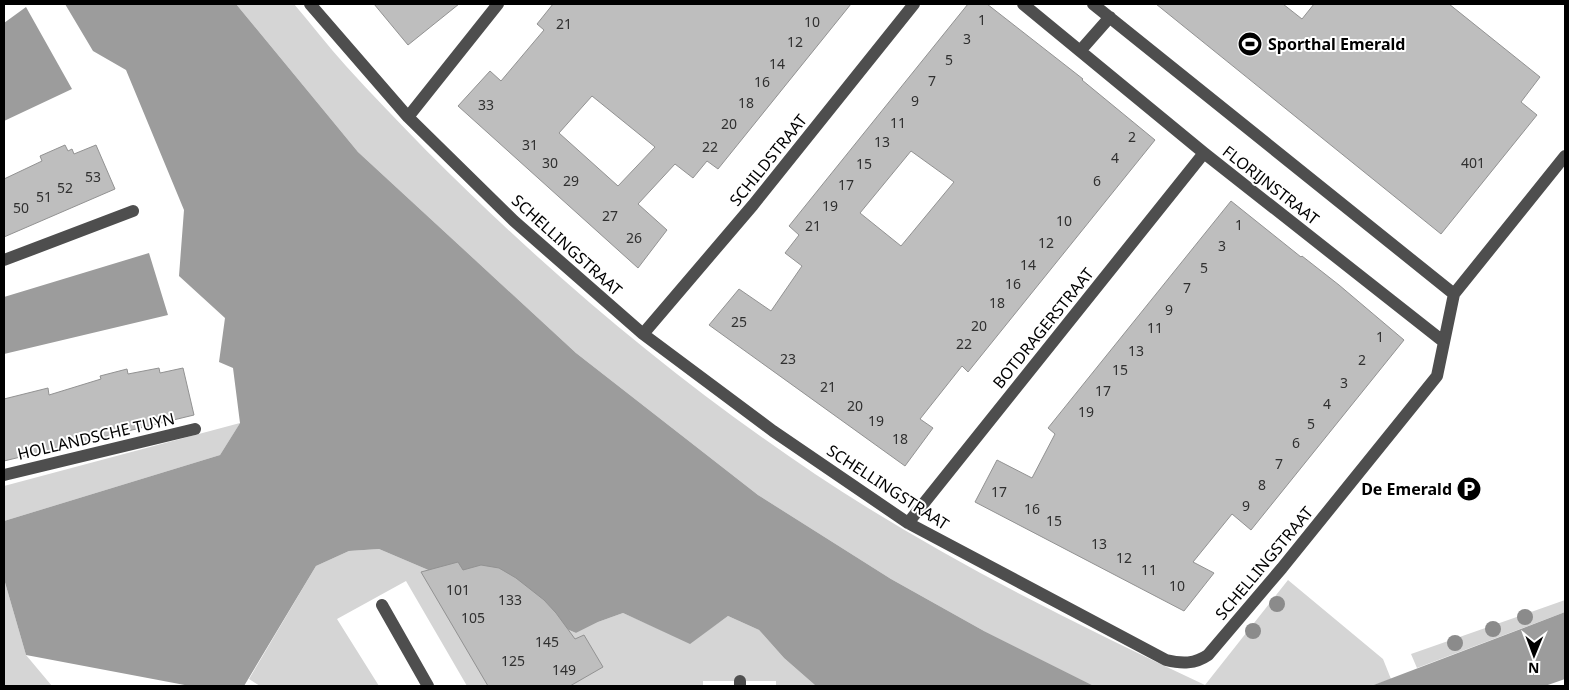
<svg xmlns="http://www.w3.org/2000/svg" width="1569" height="690" font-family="'Noto Sans',sans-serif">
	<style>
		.green { fill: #d5d5d5 }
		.water { fill: #9c9c9c }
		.building { fill: #bebebe; stroke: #929292; fill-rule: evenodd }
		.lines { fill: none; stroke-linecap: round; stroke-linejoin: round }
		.minor { stroke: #4e4e4e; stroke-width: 12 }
		.tree { fill: #8b8b8b }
		.labels { text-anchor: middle; stroke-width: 4; stroke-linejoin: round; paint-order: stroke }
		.number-label { font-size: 14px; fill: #303030 }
		.poi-label { font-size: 16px; font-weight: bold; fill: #000; stroke: #fff; text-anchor: start }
		.street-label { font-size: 16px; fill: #000; stroke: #fff }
	</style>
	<rect width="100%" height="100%" fill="#fff"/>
	<path class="green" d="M236,4H294C311,24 328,46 346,66C486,219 642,358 815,474C938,556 1071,622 1205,685L1288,580L1383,659L1391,679L1371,686H1094L984,631L891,579L758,495L576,353L358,152Z
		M240,423L220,455L4,521V486Z
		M379,549L576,633L598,622L623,613L690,643L728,616L759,630L784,658L816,686H776V681H703V686H467L406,581L337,619L379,686H260L249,679L316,566L349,551Z
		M4,579L26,655L52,686H4Z
		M1565,600V612L1417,668L1411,654Z"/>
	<path class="water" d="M65,4H236L358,152L576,353L758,495L891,579L984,631L1094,686H816L784,658L759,630L728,616L690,644L623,613L598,622L576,633L379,549L349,551L316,566L244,686H190L26,655L4,579V521L220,455L240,423L233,368L219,362L225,318L179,276L184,210L126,70L93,51Z
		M26,7L72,89L4,121V23Z
		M149,253L168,315L4,354V297Z
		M1565,612V679L1545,686H1371Z"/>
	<path class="building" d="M374,4H459L408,45Z
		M553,4H851L718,169L707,161L693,178L675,164L638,204L667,230L638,268L458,106L490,71L501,81L544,30L537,24ZM592,96L655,147L618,186L559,133Z
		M968,4H987L1083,79L1082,80L1155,140L968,372L962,366L920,419L933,428L905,466L709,325L739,289L771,311L802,266L785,253L799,235L789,226ZM911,151L954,182L901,246L860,213Z
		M1156,4H1283L1302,19L1314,4H1449L1540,77L1521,102L1537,115L1441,234Z
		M65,145L68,151L72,149L74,154L96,145L115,189L4,237V179L42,161L40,156Z
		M1231,201L1301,257L1302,256L1339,285L1404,340L1251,530L1232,514L1193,562L1214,573L1184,611L975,502L997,460L1032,478L1055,434L1048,428Z
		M159,368L160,373L183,368L194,415L4,461V399L48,388L49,395L101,379L100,376L127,369L128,374Z
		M458,562L463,570L481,565L499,568L516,578L544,600L556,613L575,639L584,635L603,667L570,686H488L421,572Z"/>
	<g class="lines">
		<path class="minor" d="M310,4L408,117L514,221L643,334L773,431L908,523L1166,660C1182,664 1195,664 1208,655L1282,568L1437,376L1454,294L1565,156
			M1023,4L1204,153L1444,342
			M1093,4L1454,294
			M1080,51L1110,17
			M408,117L498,4
			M4,260L133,211
			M643,334L753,205L914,4
			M4,475L195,429
			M908,523L1204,153
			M382,605L428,686
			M740,686V681"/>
	</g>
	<g class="tree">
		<circle cx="1277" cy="604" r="8"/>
		<circle cx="1525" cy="617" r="8"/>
		<circle cx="1493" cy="629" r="8"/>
		<circle cx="1253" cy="631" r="8"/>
		<circle cx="1455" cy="643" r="8"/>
	</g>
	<defs>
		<symbol id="stadium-disc" viewBox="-11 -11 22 22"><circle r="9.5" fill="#000" stroke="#fff"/><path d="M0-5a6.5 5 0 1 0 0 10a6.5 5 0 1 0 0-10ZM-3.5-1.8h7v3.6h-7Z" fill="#fff"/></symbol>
		<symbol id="parking-disc" viewBox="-11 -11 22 22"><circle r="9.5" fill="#000" stroke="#fff"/><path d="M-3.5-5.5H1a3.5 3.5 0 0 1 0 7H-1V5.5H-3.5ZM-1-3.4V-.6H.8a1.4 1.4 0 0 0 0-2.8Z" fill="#fff"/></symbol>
	</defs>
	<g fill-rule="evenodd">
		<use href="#stadium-disc" x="1236" y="30" width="28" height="28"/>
		<use href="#parking-disc" x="1455" y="475" width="28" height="28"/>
	</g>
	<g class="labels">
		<g class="number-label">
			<text x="982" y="25">1</text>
			<text x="812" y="27">10</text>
			<text x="564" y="29">21</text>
			<text x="967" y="44">3</text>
			<text x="795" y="47">12</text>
			<text x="949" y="65">5</text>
			<text x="777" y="69">14</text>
			<text x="932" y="86">7</text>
			<text x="762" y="87">16</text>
			<text x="915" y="106">9</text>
			<text x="746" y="108">18</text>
			<text x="486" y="110">33</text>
			<text x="898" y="128">11</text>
			<text x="729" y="129">20</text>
			<text x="1132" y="142">2</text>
			<text x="882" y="147">13</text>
			<text x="530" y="150">31</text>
			<text x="710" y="152">22</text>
			<text x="1115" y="163">4</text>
			<text x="550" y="168">30</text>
			<text x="1473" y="168">401</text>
			<text x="864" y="169">15</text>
			<text x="93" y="182">53</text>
			<text x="571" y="186">29</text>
			<text x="1097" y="186">6</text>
			<text x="846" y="190">17</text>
			<text x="65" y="193">52</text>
			<text x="44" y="202">51</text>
			<text x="830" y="211">19</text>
			<text x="21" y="213">50</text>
			<text x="610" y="221">27</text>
			<text x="1064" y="226">10</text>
			<text x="1239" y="230">1</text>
			<text x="813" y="231">21</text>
			<text x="634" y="243">26</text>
			<text x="1046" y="248">12</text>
			<text x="1222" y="251">3</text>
			<text x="1028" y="270">14</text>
			<text x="1204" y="273">5</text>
			<text x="1013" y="289">16</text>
			<text x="1187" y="293">7</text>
			<text x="997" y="308">18</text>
			<text x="1169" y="315">9</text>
			<text x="739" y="327">25</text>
			<text x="979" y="331">20</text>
			<text x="1155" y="333">11</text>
			<text x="1380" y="342">1</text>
			<text x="964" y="349">22</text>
			<text x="1136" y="356">13</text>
			<text x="788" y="364">23</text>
			<text x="1362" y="365">2</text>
			<text x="1120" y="375">15</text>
			<text x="1344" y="388">3</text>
			<text x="828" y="392">21</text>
			<text x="1103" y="396">17</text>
			<text x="1327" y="409">4</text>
			<text x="855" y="411">20</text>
			<text x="1086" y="417">19</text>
			<text x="876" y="426">19</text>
			<text x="1311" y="429">5</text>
			<text x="900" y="444">18</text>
			<text x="1296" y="448">6</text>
			<text x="1279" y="469">7</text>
			<text x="1262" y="490">8</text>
			<text x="999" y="497">17</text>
			<text x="1246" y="511">9</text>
			<text x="1032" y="514">16</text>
			<text x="1054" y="526">15</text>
			<text x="1099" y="549">13</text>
			<text x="1124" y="563">12</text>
			<text x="1149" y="575">11</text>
			<text x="1177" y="591">10</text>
			<text x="458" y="595">101</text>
			<text x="510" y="605">133</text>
			<text x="473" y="623">105</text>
			<text x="547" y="647">145</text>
			<text x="513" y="666">125</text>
			<text x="564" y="675">149</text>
		</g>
		<g class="poi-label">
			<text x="1268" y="50">Sporthal Emerald</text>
			<text x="1452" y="495" text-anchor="end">De Emerald</text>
		</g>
		<g class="street-label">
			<text transform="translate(768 160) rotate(-51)" y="6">SCHILDSTRAAT</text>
			<text transform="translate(1271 185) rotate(38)" y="6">FLORIJNSTRAAT</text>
			<text transform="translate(567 245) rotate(42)" y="6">SCHELLINGSTRAAT</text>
			<text transform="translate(1043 328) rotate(-51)" y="6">BOTDRAGERSTRAAT</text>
			<text transform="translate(96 436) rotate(-13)" y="6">HOLLANDSCHE TUYN</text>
			<text transform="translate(888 487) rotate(33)" y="6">SCHELLINGSTRAAT</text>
			<text transform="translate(1264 563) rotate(-50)" y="6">SCHELLINGSTRAAT</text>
		</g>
	</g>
	<rect width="1569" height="690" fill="none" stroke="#000000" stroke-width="10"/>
	<g transform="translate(1534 655) rotate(181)" stroke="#ffffff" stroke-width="4" paint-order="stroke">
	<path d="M0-4L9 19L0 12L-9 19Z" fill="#000000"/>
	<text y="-8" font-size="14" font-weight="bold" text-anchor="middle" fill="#000000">N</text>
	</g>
</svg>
